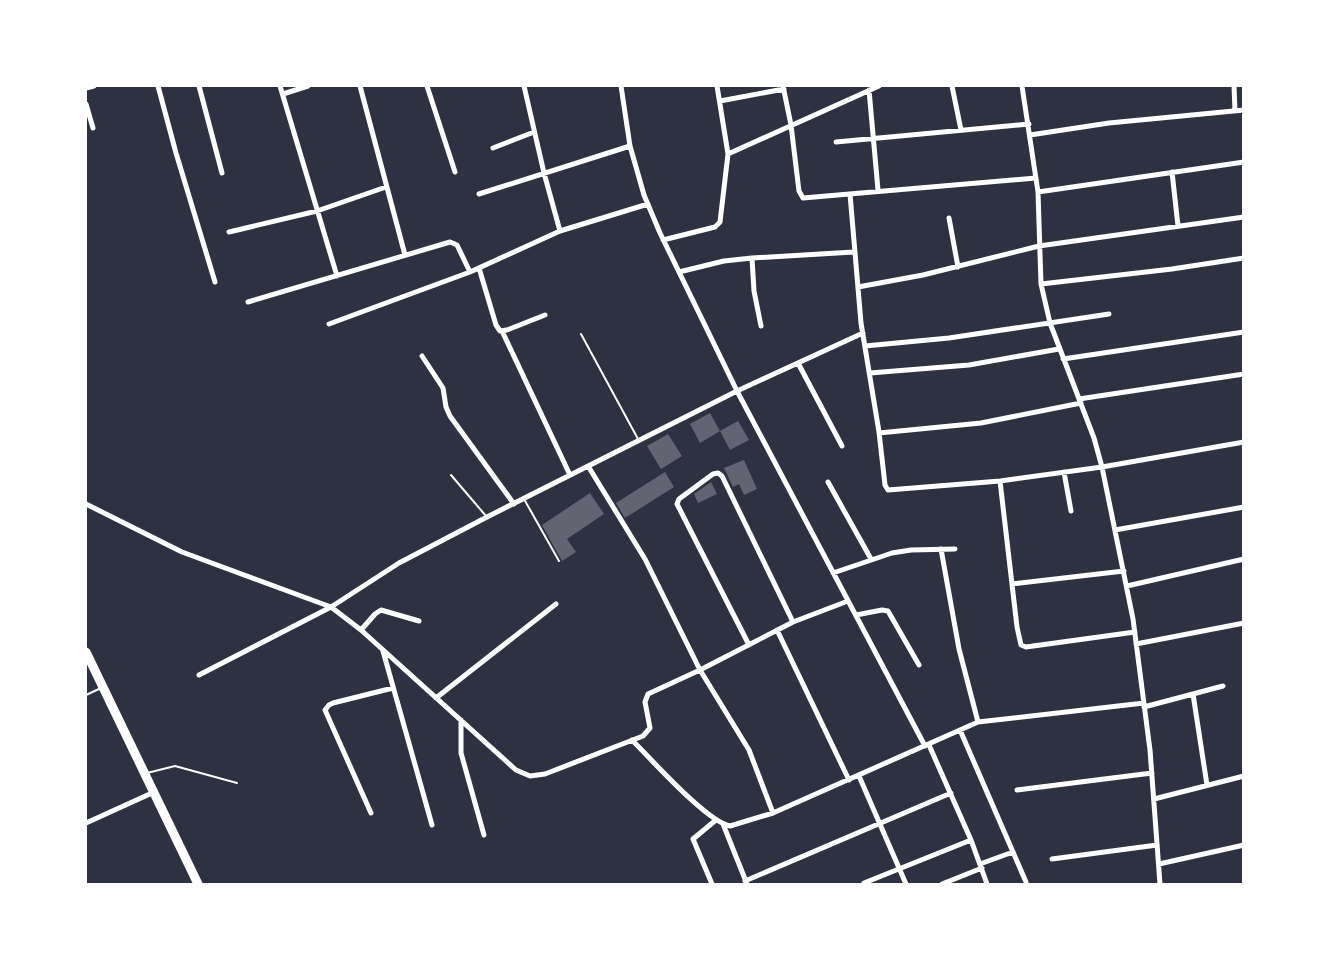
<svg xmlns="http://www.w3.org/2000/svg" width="1329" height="970" font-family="'Source Sans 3',sans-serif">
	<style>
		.building { fill: #626471 }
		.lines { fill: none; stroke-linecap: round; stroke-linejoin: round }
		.service { stroke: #fff; stroke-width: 2 }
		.minor { stroke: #fff; stroke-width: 5 }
		.trunk { stroke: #fff; stroke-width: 9 }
	</style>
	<rect width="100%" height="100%" fill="#2d3142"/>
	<path class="building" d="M710,413L720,431L700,443L690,424Z
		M738,421L749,440L730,450L720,431Z
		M668,434L682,456L661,469L647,446Z
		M744,460L757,489L744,495L739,484L733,487L724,468Z
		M665,472L674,487L625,518L616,503Z
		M711,482L717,494L698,503L694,494Z
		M590,493L604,514L567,539L576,552L562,561L542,525Z"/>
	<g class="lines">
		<path class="service" d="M581,334L638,439
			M451,475L486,516
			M524,499L559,561
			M86,695L99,689
			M147,773L175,766L237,783"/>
		<path class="minor" d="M158,86L176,153L215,282
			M199,86L222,173
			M280,86L337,276
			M360,86L405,255
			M427,86L455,172
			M524,86L544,173L560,231
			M621,86L630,146L644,195L660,233L737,391L925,746
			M783,86L791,125L799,191L803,198L1036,178
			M952,86L961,130
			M1022,86L1038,192L1041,284L1050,323L1094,438L1102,467L1133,619L1150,750L1160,884
			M1234,86L1235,111
			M86,88L94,86
			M869,90L878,190
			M283,94L308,86
			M720,101L784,89
			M86,104L93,128
			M1030,135L1109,123L1244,110
			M836,142L1029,124
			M493,148L534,132
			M728,154L879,86
			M1172,172L1178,226
			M1038,192L1244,162
			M479,194L630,146
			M850,194L861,323L879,432L885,485L888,490L1000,481L1102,467L1244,442
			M949,218L958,267
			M229,232L317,211L386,187
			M663,240L715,227L720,222L728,154L717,86
			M752,258L754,291L761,326
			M479,268L496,325L500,331L507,330L545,315
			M679,272L724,261L752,258L854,252
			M1041,284L1172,269L1244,258
			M858,287L923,275L1039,246L1244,217
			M248,302L450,242L457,245L470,272
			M329,324L470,272L560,231L648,204
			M502,331L570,475
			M865,346L949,338L1109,314
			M422,356L443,388L446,407L450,416L514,504
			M1063,359L1244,332
			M798,363L842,446
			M870,373L969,365L1059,349
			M1079,399L1244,374
			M879,433L981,423L1081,403
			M588,466L645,559L700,670L749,750L773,813
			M1064,472L1071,511
			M1000,481L1017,627L1021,645L1026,647L1135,632
			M828,482L871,559
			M86,504L182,552L331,607L361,630L516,770L530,776L545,774L643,736L650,728L645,702L648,694L700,670L793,622L848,601
			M1115,530L1244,507
			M941,549L959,649L978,722
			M833,573L892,553L911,550L955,549
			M1012,584L1124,571
			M1127,586L1244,559
			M856,615L882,610L888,611L919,665
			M361,630L375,614L381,610L419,621
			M777,630L849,780
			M1136,644L1244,623
			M749,645L677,504L679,499L713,474L718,473L722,476L793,622
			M383,651L432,825
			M199,675L331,607L399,563L487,517L737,391L863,333
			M1193,694L1207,785
			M436,698L556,604
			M1144,707L1223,686
			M461,720V753L484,835
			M960,730L1026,882
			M632,740C651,759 707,822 730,826L773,813L978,722L1144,703
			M929,745L971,840L987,884
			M859,776L906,884
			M1017,790L1152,773
			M1154,799L1244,776
			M371,813L325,710L329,705L333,703L393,688
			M86,823L152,793
			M723,824L747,884
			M1052,859L1157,845
			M980,864L1013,852
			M1159,864L1244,845
			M745,881L951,793
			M864,883L971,840
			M712,884L693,839L716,820
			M942,884L982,868"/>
		<path class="trunk" d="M86,652L198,884"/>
	</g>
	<rect width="1329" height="970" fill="none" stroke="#ffffff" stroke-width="174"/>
</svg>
